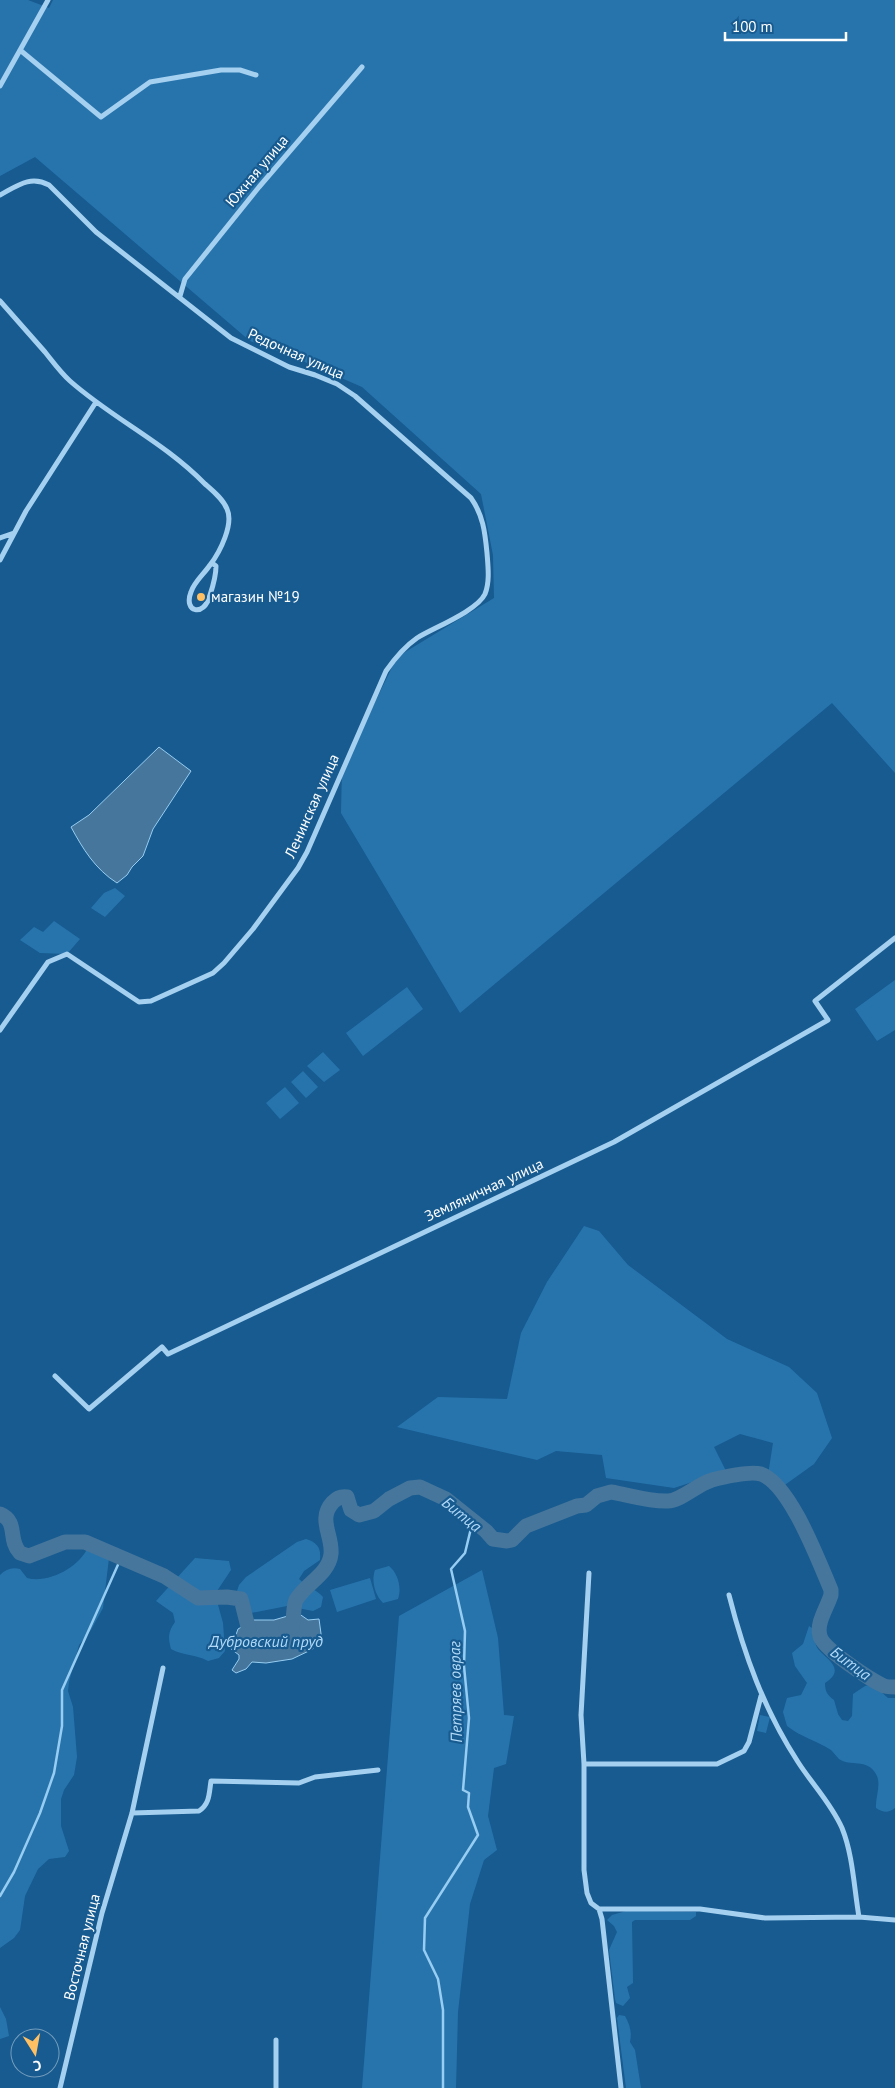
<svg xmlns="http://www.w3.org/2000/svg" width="895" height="2088" font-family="'PT Sans',sans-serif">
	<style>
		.green { fill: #2774ad }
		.water { fill: #46769c; stroke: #97cdf2 }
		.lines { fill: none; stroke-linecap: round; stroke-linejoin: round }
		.stream { stroke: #97cdf2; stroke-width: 2.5 }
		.river { stroke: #46769c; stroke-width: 15 }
		.minor { stroke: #a5d0f0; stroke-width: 5 }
		.poi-dot { fill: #ffbf63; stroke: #175b90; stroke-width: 2 }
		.labels { text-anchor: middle; stroke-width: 4.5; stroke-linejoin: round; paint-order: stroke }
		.street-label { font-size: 15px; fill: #fff; stroke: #175b90 }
		.poi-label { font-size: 15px; fill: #fff; stroke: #175b90; text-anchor: start }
		.water-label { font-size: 16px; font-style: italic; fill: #b1d9f7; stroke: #175b90 }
	</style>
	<rect width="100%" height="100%" fill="#175b90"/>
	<path class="green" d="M0,0H28L49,8L53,0H895V773L832,703L460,1013L341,813L342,770L397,657L494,598L493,555L481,494L362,387L291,356L250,341L35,157L0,176Z
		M115,888L125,896L105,917L91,908L104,893Z
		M54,921L80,939L67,954L40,953L20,940L34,927L43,932Z
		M895,980V1030L877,1041L855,1009Z
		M407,987L423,1009L363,1056L346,1033Z
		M323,1052L340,1070L324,1082L307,1066Z
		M303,1071L318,1087L306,1098L291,1082Z
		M285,1087L299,1103L280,1119L266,1103Z
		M584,1226L599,1231L628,1265L727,1339L789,1367L817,1393L832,1438L814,1464L782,1487L768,1475L773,1443L740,1434L714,1447L726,1471L674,1488L606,1478L602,1455L556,1451L537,1460L397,1427L438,1397L507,1399L521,1333L547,1282Z
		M306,1539C318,1543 321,1548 320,1560L304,1571L299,1579C307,1587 316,1589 323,1597L321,1607L313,1611L287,1606L251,1613L243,1611L238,1603L236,1594L239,1585L246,1577L297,1542Z
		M88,1547L109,1558L103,1608L91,1630L79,1645L69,1682L68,1691L73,1707L77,1757L74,1775L64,1790L61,1799V1826L69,1851L65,1857L49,1859L38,1869L25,1896L20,1930L14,1938L0,1948V1575C6,1569 12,1567 20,1569L27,1578C48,1584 80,1567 88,1547Z
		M195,1558L229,1561L231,1570L215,1594L223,1623L225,1651L219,1658L208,1661C196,1654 183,1656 171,1649C168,1638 168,1632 175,1622L173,1613L156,1601Z
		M389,1566C398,1573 402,1588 398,1599L383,1603C375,1595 371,1581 375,1570Z
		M482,1570L498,1638L504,1715L514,1716L506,1764L494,1768L488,1816L497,1850L484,1860L470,1904L458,2012L456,2088H362L399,1616Z
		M370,1578L376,1599L337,1612L330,1590Z
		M809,1626L815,1630C814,1636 814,1643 818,1649C826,1659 847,1669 825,1683C825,1691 827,1695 834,1700L838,1714L842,1720L848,1721L852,1716L853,1694L865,1686L872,1684L888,1698H895V1808C888,1813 884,1813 876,1808C875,1798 882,1784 876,1774C867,1758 850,1767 839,1759C836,1756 834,1753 831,1750C817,1741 801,1737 787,1726L783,1712L787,1698L801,1695L807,1683L795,1666L792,1653L803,1644Z
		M760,1715L770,1717L766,1733L757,1731Z
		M626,1911L696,1912V1916L690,1920H635L632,1922L633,1983L627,1987L630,1998L623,2006L616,2003L615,1999L609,1950L617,1932L614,1926L607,1920L612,1915Z
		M0,2007L6,2019L9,2036L0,2039Z
		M619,2015L625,2016C630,2025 632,2032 630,2042L635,2050L641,2088H626L617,2018Z"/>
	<path class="water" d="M159,747L191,771L153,829L143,856L132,867L127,875L117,883C95,869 83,849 71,827L89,815Z
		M298,1613L308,1620L319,1619L322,1641L313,1646V1649L292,1659L266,1663L252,1662L246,1669L236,1673L232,1670L239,1659V1655L231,1649L238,1629L254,1620H274Z"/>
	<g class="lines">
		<path class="stream" d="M0,1896L14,1872L40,1813L54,1773L62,1726V1690L121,1558
			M443,2088V2010L438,1979L424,1950L425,1918L478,1835L468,1807L469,1793L463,1790L469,1718L464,1666L465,1631L451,1569L465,1553L473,1520"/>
		<path class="river" d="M0,1514C19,1522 7,1539 20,1553L29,1556L65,1542H85L164,1576L198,1598L227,1597L241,1599L251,1639H255
			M286,1629L292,1627C294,1619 293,1607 296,1600C305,1584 329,1574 331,1554C333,1536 317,1519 333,1502C337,1498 341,1496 347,1497L351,1510L359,1515L374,1511L389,1499L410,1488L420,1487L446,1499L486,1531L493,1539L507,1541L512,1540L526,1526L577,1506L586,1505L597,1496L611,1492C629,1495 650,1502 668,1501C680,1501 698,1484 712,1480C724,1477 750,1471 761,1474C790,1484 819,1562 831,1590V1595C827,1608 816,1623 820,1636C823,1649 871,1680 884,1686C887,1687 891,1687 895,1687"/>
		<path class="minor" d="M20,50L101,117L150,82L221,70H240L256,75
			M0,86L48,0
			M0,195C17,186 30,175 49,185L96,232L231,338L289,367L315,375L337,384L355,396L471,498C483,515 485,532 487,553C488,566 490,582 485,594C477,611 433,628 417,638C404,647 395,658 386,671L307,852L298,868L253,929L224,963L213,973L151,1001L139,1002L67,954L48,962L0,1030
			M180,296L185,279L259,187L362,67
			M0,301C15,318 30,335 45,352C53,362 61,373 70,381C113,419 164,442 205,484C213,491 223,499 227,509C234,524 220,552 210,565C204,574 194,582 191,592C183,612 204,618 210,595C213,586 216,576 216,566L212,563
			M0,538L14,533
			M0,560L26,511L96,402
			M55,1376L89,1409L162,1347L168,1354L614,1142L828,1020L815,1001L895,938
			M589,1573L581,1715L584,1764V1870L587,1893L591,1903L599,1909L602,1919L621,2088
			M729,1595C744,1654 764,1710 798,1762C812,1784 831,1803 842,1828C853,1855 854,1888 859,1917
			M584,1764H717L744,1751L749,1742L761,1696
			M132,1813L199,1811C210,1804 209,1793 211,1781L299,1783L315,1777L378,1770
			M599,1909H700L765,1918L859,1917L895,1920
			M60,2088L102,1913L132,1813L163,1668
			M276,2088V2040"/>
	</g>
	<circle class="poi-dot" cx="201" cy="597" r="5"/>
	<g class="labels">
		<g class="street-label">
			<text transform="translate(257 171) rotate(-50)" y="5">Южная улица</text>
			<text transform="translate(296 354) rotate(24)" y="5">Редочная улица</text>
			<text transform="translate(312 806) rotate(-66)" y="5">Ленинская улица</text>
			<text transform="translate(484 1190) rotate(-25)" y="5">Земляничная улица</text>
			<text transform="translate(82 1947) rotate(-76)" y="5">Восточная улица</text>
		</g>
		<g class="poi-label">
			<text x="211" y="602">магазин №19</text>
		</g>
		<g class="water-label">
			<text transform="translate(462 1514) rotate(39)" y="6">Битца</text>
			<text x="266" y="1647">Дубровский пруд</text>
			<text transform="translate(851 1663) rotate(36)" y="6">Битца</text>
			<text transform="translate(455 1692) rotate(-91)" y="6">Петряев овраг</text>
		</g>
	</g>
	<g transform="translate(35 2053) rotate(169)"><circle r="24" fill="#175b90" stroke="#749dbc"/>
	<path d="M0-4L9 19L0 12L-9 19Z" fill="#ffbf63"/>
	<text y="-8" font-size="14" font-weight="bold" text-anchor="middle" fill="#ffffff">С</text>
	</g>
	<path d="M725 32v8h121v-8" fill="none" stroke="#ffffff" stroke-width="2.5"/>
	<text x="732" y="32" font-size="15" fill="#ffffff" stroke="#175b90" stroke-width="4" paint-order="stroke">100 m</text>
</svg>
